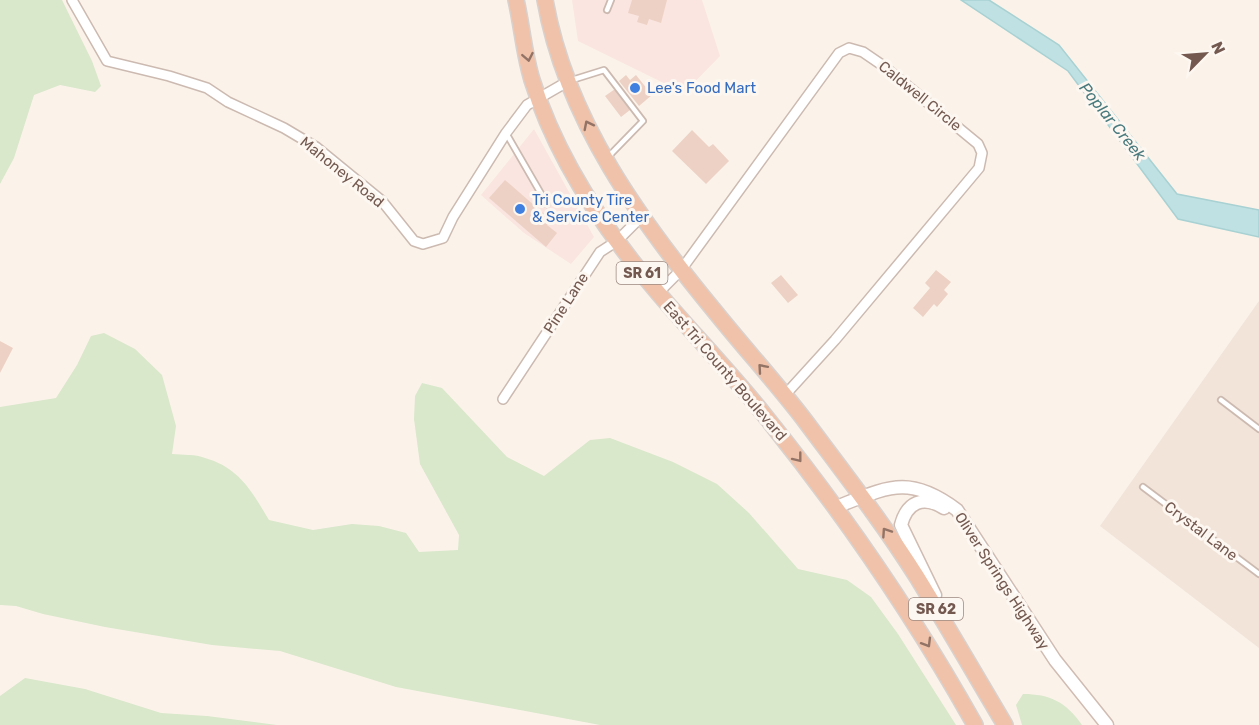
<svg xmlns="http://www.w3.org/2000/svg" width="1259" height="725" font-family="Rubik,sans-serif">
	<style>
		.residential { fill: #f2e4d9 }
		.commercial { fill: #fae5e0 }
		.green { fill: #d9e7ca }
		.water { fill: #c0e1e3; stroke: #a8d1d3; stroke-width: 1.5 }
		.building { fill: #edd1c5 }
		.lines { fill: none; stroke-linecap: round; stroke-linejoin: round }
		.service-casing { stroke: #ccbab1; stroke-width: 8 }
		.minor-casing { stroke: #ccbab1; stroke-width: 12 }
		.secondary-casing { stroke: #d0bcb2; stroke-width: 15 }
		.trunk-casing { stroke: #d8d1ce; stroke-width: 18 }
		.service { stroke: #fff; stroke-width: 4.5 }
		.minor { stroke: #fff; stroke-width: 9 }
		.secondary { stroke: #fff; stroke-width: 12 }
		.trunk { stroke: #f0c2a9; stroke-width: 15 }
		.oneway { stroke: #927366 }
		.shop-dot { fill: #3f7fe0; stroke: #fdf7f1; stroke-width: 2 }
		.labels { text-anchor: middle; stroke-width: 6; stroke-linejoin: round; paint-order: stroke }
		.shield { fill: #fdf7f1; stroke: #9c8880; stroke-width: 1.5 }
		.shield-label { font-size: 14px; font-weight: bold; fill: #735950 }
		.shop-label { font-size: 15px; fill: #366cbe; stroke: #fdf7f1; text-anchor: start }
		.street-label { font-size: 15px; fill: #735950; stroke: #fdf7f1 }
		.water-label { font-size: 16px; font-style: italic; fill: #487a7d; stroke: #fdf7f1 }
	</style>
	<rect width="100%" height="100%" fill="#fbf3ea"/>
	<path class="residential" d="M1259,301V648L1100,526Z"/>
	<path class="commercial" d="M572,0H702L720,56L684,93L578,41Z
		M534,129L594,237L571,264L524,233L481,195Z"/>
	<path class="green" d="M0,0H62L92,61L101,86L95,92L60,85L34,95L14,158L0,184Z
		M104,333L135,349L162,375L176,426L172,454C183,455 195,454 205,458C240,468 252,492 269,520L313,530L352,524L379,526L406,533L419,552L458,550L459,535L420,464L414,419L415,396L422,383L442,388L507,457L544,476L590,440L610,438L673,462L717,484L749,513L798,569L847,580L871,597L898,634L956,725H600L396,687L280,651L212,645L105,627L43,614L16,606L0,605V407L56,398L77,365L91,336Z
		M25,678L85,689L161,713L207,716L277,725H0V696Z
		M1023,694C1050,694 1066,702 1082,725H1022L1016,705Z"/>
	<path class="water" d="M961,0H989L1059,45L1177,194L1259,210V237L1178,219L1068,71Z"/>
	<path class="building" d="M632,0H667L661,23L649,19L647,25L637,22L639,16L628,13Z
		M626,75L630,80L636,75L652,95L639,106L619,81Z
		M615,89L630,110L621,117L605,96Z
		M692,130L709,147L713,144L729,161L706,184L672,151Z
		M505,180L551,220L547,225L557,233L546,247L489,198Z
		M936,270L951,282L944,290L948,294L937,307L934,304L923,317L913,308L930,288L925,283Z
		M781,275L798,295L788,303L771,283Z
		M0,341L13,348L0,373Z"/>
	<g class="lines">
		<defs>
			<path id="service" d="M607,10L611,0
				M572,80L604,70L643,121L608,157
				M506,133L547,204
				M1221,400L1259,429
				M1143,487L1259,574"/>
			<path id="minor" d="M72,0L107,61L169,76L207,88L228,102L284,128L316,147L382,201L414,241L423,244L443,238L453,217L506,133L527,105L567,82
				M658,293L681,270L839,53L849,48L863,52L882,65L978,144L982,153L979,168L835,340L785,395
				M503,399L600,252L617,241L641,217"/>
			<path id="secondary" d="M836,507C888,487 909,474 957,510L1055,660L1107,725
				M935,595L901,525C907,502 923,495 944,508"/>
			<path id="trunk" d="M516,0C522,26 524,54 532,80C557,160 605,231 659,294C694,335 732,374 766,417C844,514 914,616 975,725
				M545,0C566,120 641,222 717,314C746,350 778,385 806,422C844,473 883,523 917,577C947,626 976,676 1005,725"/>
		</defs>
		<use href="#service" class="service-casing"/>
		<use href="#minor" class="minor-casing"/>
		<use href="#secondary" class="secondary-casing"/>
		<use href="#trunk" class="trunk-casing"/>
		<use href="#service" class="service"/>
		<use href="#minor" class="minor"/>
		<use href="#secondary" class="secondary"/>
		<use href="#trunk" class="trunk"/>
	</g>
	<defs><path id="oneway-chevron" d="M-2-3.5L2.5 0L-2 3.5" fill="none" stroke-width="1.6" stroke-linecap="round" stroke-linejoin="round" transform="scale(1.5)"/></defs>
	<g class="oneway">
		<use href="#oneway-chevron" transform="translate(528 57) rotate(79)"/>
		<use href="#oneway-chevron" transform="translate(588 125) rotate(-117)"/>
		<use href="#oneway-chevron" transform="translate(762 368) rotate(-131)"/>
		<use href="#oneway-chevron" transform="translate(798 458) rotate(52)"/>
		<use href="#oneway-chevron" transform="translate(886 532) rotate(-124)"/>
		<use href="#oneway-chevron" transform="translate(927 643) rotate(59)"/>
	</g>
	<g class="shop-dot">
		<circle cx="635" cy="88" r="6"/>
		<circle cx="520" cy="209" r="6"/>
	</g>
	<g class="labels">
		<g class="shield">
			<rect x="616.5" y="262" width="51" height="22" rx="4.5"/>
			<rect x="909" y="598" width="54" height="22" rx="4.5"/>
		</g>
		<g class="shield-label">
			<text x="642" y="278">SR 61</text>
			<text x="936" y="614">SR 62</text>
		</g>
		<g class="shop-label">
			<text x="647" y="93">Lee's Food Mart</text>
			<text x="532" y="205">Tri County Tire<tspan x="532" dy="17">&amp; Service Center</tspan></text>
		</g>
		<g class="street-label">
			<text transform="translate(920 96) rotate(39)" y="5">Caldwell Circle</text>
			<text transform="translate(342 172) rotate(39)" y="5">Mahoney Road</text>
			<text transform="translate(566 303) rotate(-57)" y="5">Pine Lane</text>
			<text transform="translate(725 371) rotate(49)" y="5">East Tri County Boulevard</text>
			<text transform="translate(1201 531) rotate(37)" y="5">Crystal Lane</text>
			<text transform="translate(1002 581) rotate(57)" y="5">Oliver Springs Highway</text>
		</g>
		<g class="water-label">
			<text transform="translate(1113 121) rotate(51)" y="6">Poplar Creek</text>
		</g>
	</g>
	<g transform="translate(1205 54) rotate(65)" stroke="#fdf7f1" stroke-width="4.5" paint-order="stroke">
	<path d="M0-4.5L10 22L0 15L-10 22Z" fill="#735950"/>
	<text y="-9" font-size="16" font-weight="bold" text-anchor="middle" fill="#735950">N</text>
	</g>
</svg>
